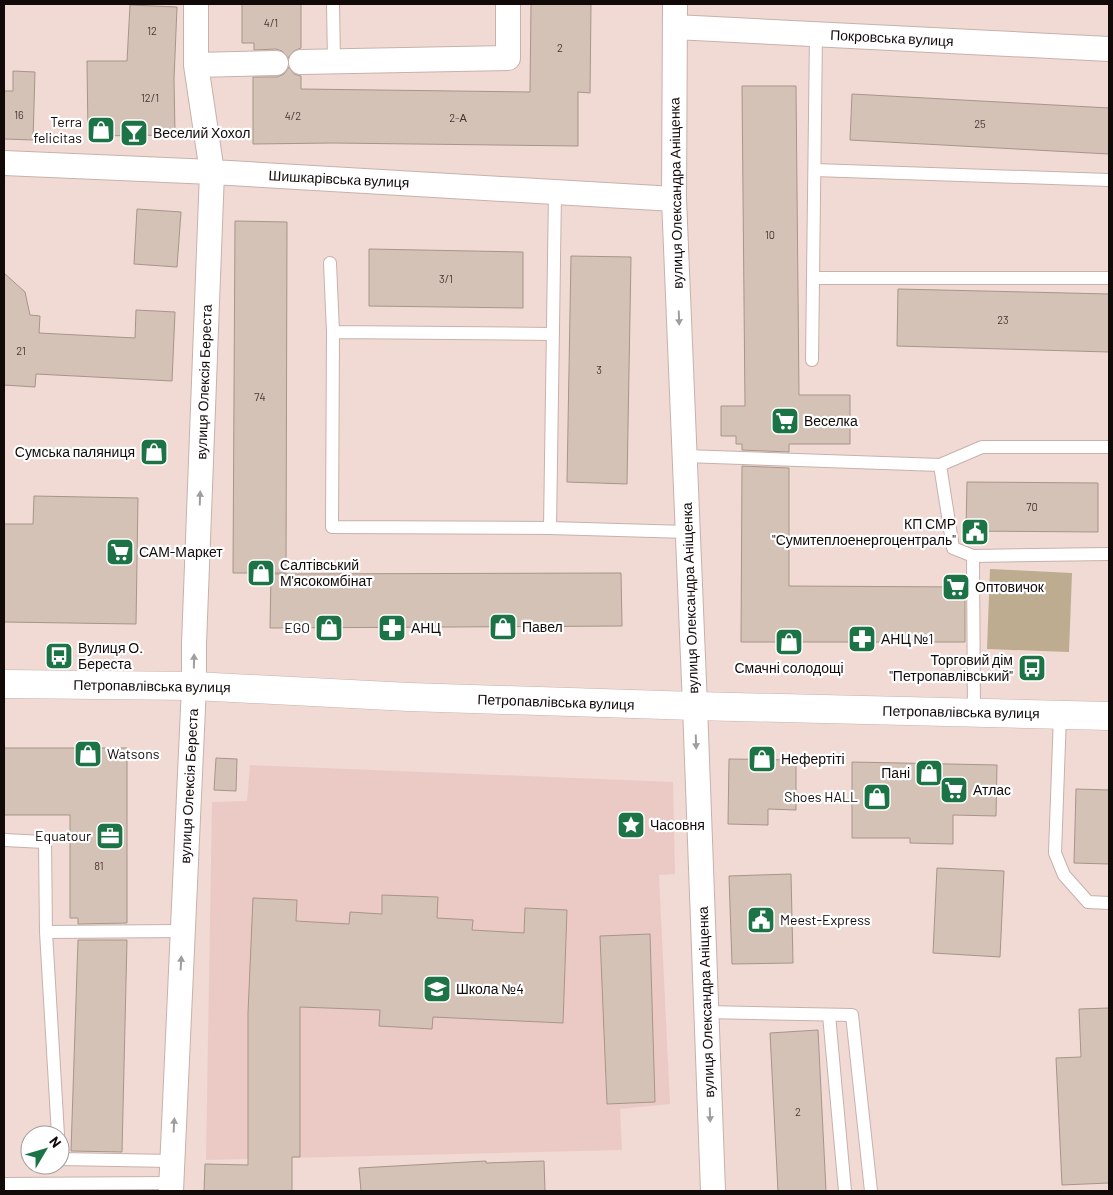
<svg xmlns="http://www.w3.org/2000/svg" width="1113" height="1195" font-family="Barlow,sans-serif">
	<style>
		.built { fill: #ebcac5 }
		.green { fill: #bdac90 }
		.building { fill: #d5c2b6; stroke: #a79589 }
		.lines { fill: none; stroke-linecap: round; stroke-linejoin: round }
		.lane-casing { stroke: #c8b1ac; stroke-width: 14 }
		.street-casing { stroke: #c8b1ac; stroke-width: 26 }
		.secondary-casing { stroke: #c8b1ac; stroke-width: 29 }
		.lane { stroke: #fff; stroke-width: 12 }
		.street { stroke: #fff; stroke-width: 24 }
		.secondary { stroke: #fff; stroke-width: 28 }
		.oneway { fill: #a09d9d }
		.labels { text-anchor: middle; stroke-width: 4.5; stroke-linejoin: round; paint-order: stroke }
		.number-label { font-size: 11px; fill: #433834 }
		.street-label { font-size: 14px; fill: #120a09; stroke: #fff }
		.poi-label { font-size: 14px; fill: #120a09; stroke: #fff; text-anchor: start }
	</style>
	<rect width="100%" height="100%" fill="#f1d9d4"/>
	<path class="built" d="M250,765L673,782L675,874L659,875L670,1104L620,1109L622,1150L206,1160L212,802L247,801Z"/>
	<path class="green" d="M990,569L1072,573L1069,652L987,649Z"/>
	<path class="building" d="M242,4H301V48L294,51L288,58L282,51L276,49L254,50V43H242Z
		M531,4H591L590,93L578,92V146L333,143L253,144V77H277L284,74L289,67L294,74L301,76V89L530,92Z
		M130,5L177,7L174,79L175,135L88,136L87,61H127Z
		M13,71L35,72L33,140L4,139V91H13Z
		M742,86H796L799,395H850V444H789V452L742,450V444H736V436H721V406H745Z
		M852,94L1109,108V154L850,140Z
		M137,209L181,212L177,267L134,264Z
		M235,221L287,222L286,573H233Z
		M369,249L523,252V308L369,306Z
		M571,256L631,257L627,484L567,482Z
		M4,273L25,292L30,315L40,316L39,333L135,338L136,310L175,312L172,381L36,374L35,387L4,385Z
		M898,289L1109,294V352L897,346Z
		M742,466L789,468V586L965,587V642H741Z
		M967,482L1098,483V532L966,531Z
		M34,496L138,498L136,624L4,622V524H33Z
		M621,573L622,626L270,628L271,574Z
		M4,748H127V923L78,924V918H70V815H4Z
		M216,758L237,759L236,791L214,790Z
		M729,759L796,760V810L768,809V825L728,824Z
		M852,762L997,765L996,816L953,815V844L910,843V838H852Z
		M1076,789L1109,790V864L1074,863Z
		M937,868L1004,871L1000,957L933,953Z
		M791,874L793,963L732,964L729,876Z
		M382,895L438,897L437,918L473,920L472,930L524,933L525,908L567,910L563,1023L433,1017L432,1029L379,1026L380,1010L300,1007V1157H292V1191H204L205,1164L248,1165V1013L253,898L297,900L296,921L349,924L350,912L382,914Z
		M650,934L655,1102L607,1104L600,936Z
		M78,940H127L122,1152L71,1151Z
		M1109,1008V1183L1062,1185L1056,1058L1081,1057L1079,1009Z
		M818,1030L826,1191H778L770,1033Z
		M486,1161V1163L544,1161L545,1191H361L359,1168Z"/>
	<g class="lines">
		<defs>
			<path id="lane" d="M333,4L334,61
				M815,170L1109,180
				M555,192L550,528L687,532
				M330,263L333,332L332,527L550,528
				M813,278H1109
				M333,332L553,334
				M812,360L816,34
				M684,456L940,465L953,548L973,556L974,713
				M940,465L982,447H1109
				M973,556L1109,554
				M1060,715L1055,853L1064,875L1088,902L1109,903
				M4,840L45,842L46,932L58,1135
				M46,932L182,931
				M706,1012L852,1015L871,1191
				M829,1015L845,1191
				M60,1159L172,1161
				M4,1184L171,1183"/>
			<path id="street" d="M675,4L674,199L695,706L713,1191
				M675,27L1109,49
				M301,62L508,58V4
				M196,65L276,63
				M4,163L212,172L674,199
				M171,1191L194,686V644L212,172L196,65V4"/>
			<path id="secondary" d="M4,684L194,686L409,697L695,706L1109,716"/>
		</defs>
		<use href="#lane" class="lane-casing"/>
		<use href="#street" class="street-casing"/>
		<use href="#secondary" class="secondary-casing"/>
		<use href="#lane" class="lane"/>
		<use href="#street" class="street"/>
		<use href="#secondary" class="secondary"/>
	</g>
	<defs><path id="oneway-solid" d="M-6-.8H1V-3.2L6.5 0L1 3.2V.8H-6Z" transform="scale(1.25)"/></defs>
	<g class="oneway">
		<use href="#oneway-solid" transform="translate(679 318) rotate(88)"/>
		<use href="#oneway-solid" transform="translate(200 498) rotate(-88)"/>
		<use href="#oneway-solid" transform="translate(194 661) rotate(-89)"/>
		<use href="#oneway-solid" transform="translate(696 742) rotate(88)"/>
		<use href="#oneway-solid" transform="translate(181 963) rotate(-87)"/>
		<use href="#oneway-solid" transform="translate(710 1115) rotate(88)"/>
		<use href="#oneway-solid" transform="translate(174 1125) rotate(-87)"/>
	</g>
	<defs>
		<symbol id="shop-square" viewBox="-11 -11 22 22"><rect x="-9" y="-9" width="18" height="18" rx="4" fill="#1c7346" stroke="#fff"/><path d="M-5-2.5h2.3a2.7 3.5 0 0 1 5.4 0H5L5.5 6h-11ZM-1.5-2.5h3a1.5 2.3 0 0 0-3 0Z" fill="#fff"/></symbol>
		<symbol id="bar-square" viewBox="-11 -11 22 22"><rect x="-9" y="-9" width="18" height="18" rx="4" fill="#1c7346" stroke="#fff"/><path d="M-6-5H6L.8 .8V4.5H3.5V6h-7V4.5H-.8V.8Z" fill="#fff"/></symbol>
		<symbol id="supermarket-square" viewBox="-11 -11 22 22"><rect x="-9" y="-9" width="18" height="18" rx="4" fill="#1c7346" stroke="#fff"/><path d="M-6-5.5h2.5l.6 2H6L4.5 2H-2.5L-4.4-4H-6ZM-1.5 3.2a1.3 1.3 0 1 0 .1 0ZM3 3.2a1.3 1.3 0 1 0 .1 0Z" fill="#fff"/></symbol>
		<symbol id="civic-square" viewBox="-11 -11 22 22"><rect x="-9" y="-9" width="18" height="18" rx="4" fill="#1c7346" stroke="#fff"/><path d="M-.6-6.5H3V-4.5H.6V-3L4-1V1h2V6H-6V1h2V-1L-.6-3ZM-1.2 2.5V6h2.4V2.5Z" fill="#fff"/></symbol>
		<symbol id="pharmacy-square" viewBox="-11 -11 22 22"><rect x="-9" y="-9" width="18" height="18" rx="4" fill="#1c7346" stroke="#fff"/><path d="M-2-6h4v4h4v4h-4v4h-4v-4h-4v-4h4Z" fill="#fff"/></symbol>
		<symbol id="bus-square" viewBox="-11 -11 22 22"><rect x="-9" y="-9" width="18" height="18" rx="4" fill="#1c7346" stroke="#fff"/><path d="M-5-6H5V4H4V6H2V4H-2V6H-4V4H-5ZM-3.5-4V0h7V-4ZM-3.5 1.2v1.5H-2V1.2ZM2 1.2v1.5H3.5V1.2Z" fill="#fff"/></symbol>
		<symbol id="sight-square" viewBox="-11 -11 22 22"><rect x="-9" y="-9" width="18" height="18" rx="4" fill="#1c7346" stroke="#fff"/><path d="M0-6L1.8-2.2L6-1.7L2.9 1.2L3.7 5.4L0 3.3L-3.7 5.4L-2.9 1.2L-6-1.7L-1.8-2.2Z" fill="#fff"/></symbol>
		<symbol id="office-square" viewBox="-11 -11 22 22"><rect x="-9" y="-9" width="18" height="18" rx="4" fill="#1c7346" stroke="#fff"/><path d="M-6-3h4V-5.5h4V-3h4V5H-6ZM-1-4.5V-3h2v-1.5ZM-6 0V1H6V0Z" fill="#fff"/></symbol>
		<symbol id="school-square" viewBox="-11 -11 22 22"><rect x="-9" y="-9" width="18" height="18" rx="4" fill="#1c7346" stroke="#fff"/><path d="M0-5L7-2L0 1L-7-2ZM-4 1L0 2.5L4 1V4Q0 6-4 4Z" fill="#fff"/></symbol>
	</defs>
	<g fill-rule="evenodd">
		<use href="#shop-square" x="85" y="114" width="32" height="32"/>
		<use href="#bar-square" x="118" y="117" width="32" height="32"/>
		<use href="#supermarket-square" x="769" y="405" width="32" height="32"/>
		<use href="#shop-square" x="138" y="436" width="32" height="32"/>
		<use href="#civic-square" x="959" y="516" width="32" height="32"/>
		<use href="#supermarket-square" x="104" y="536" width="32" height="32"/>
		<use href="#shop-square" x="245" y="557" width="32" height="32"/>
		<use href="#supermarket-square" x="940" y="571" width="32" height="32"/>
		<use href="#shop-square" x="487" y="611" width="32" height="32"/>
		<use href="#shop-square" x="313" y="612" width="32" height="32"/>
		<use href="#pharmacy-square" x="376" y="612" width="32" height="32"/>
		<use href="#pharmacy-square" x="846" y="623" width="32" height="32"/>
		<use href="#shop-square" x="773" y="626" width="32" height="32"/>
		<use href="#bus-square" x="43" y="640" width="32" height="32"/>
		<use href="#bus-square" x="1016" y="652" width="32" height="32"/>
		<use href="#shop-square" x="72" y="738" width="32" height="32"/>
		<use href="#shop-square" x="746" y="743" width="32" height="32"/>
		<use href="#shop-square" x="913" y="757" width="32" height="32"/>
		<use href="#supermarket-square" x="938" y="774" width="32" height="32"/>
		<use href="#shop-square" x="861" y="781" width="32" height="32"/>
		<use href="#sight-square" x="615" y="809" width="32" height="32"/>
		<use href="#office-square" x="94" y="820" width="32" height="32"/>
		<use href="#civic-square" x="745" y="904" width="32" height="32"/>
		<use href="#school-square" x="421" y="973" width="32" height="32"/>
	</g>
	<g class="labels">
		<g class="number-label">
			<text x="271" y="27">4/1</text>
			<text x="152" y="35">12</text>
			<text x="560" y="52">2</text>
			<text x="150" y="102">12/1</text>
			<text x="19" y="119">16</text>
			<text x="293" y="120">4/2</text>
			<text x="458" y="122">2-А</text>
			<text x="980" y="128">25</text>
			<text x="770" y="239">10</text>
			<text x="446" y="283">3/1</text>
			<text x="1003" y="324">23</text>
			<text x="21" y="355">21</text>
			<text x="599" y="374">3</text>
			<text x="260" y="401">74</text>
			<text x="1032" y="511">70</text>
			<text x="99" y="870">81</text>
			<text x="798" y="1116">2</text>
		</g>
		<g class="street-label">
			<text transform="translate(892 38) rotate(3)" y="5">Покровська вулиця</text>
			<text transform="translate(339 179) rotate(3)" y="5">Шишкарівська вулиця</text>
			<text transform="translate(676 193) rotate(-91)" y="5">вулиця Олександра Аніщенка</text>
			<text transform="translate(204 382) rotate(-88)" y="5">вулиця Олексія Береста</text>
			<text transform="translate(690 598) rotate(-92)" y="5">вулиця Олександра Аніщенка</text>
			<text transform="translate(152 686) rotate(1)" y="5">Петропавлівська вулиця</text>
			<text transform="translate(556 702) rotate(2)" y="5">Петропавлівська вулиця</text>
			<text transform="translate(961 712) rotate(1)" y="5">Петропавлівська вулиця</text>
			<text transform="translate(189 786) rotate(-87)" y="5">вулиця Олексія Береста</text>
			<text transform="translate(706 1002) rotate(-92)" y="5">вулиця Олександра Аніщенка</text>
		</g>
		<g class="poi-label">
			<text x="82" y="127" text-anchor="end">Terra<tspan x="82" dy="16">felicitas</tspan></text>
			<text x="153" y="138">Веселий Хохол</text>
			<text x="804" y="426">Веселка</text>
			<text x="135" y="457" text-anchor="end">Сумська паляниця</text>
			<text x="956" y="529" text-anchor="end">КП СМР<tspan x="956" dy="16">"Сумитеплоенергоцентраль"</tspan></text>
			<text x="139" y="557">САМ-Маркет</text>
			<text x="280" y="570">Салтівський<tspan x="280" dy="16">М'ясокомбінат</tspan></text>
			<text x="975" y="592">Оптовичок</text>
			<text x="522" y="632">Павел</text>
			<text x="310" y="633" text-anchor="end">EGO</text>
			<text x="411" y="633">АНЦ</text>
			<text x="881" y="644">АНЦ №1</text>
			<text x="78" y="653">Вулиця О.<tspan x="78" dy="16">Береста</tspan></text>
			<text x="1013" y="665" text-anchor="end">Торговий дім<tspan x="1013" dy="16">"Петропавлівський"</tspan></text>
			<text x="789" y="673" text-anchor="middle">Смачні солодощі</text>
			<text x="107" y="759">Watsons</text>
			<text x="781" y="764">Нефертіті</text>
			<text x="910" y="778" text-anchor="end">Пані</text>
			<text x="973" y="795">Атлас</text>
			<text x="858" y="802" text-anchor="end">Shoes HALL</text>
			<text x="650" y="830">Часовня</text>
			<text x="91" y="841" text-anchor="end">Equatour</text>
			<text x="780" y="925">Meest-Express</text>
			<text x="456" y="994">Школа №4</text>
		</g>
	</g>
	<rect width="1113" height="1195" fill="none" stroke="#120a09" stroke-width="10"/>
	<g transform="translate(45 1150) rotate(52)"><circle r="24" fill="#ffffff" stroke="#a09d9d"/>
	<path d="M0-4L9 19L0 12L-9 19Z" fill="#1c7346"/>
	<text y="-8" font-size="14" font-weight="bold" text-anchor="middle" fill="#120a09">N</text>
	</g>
</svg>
